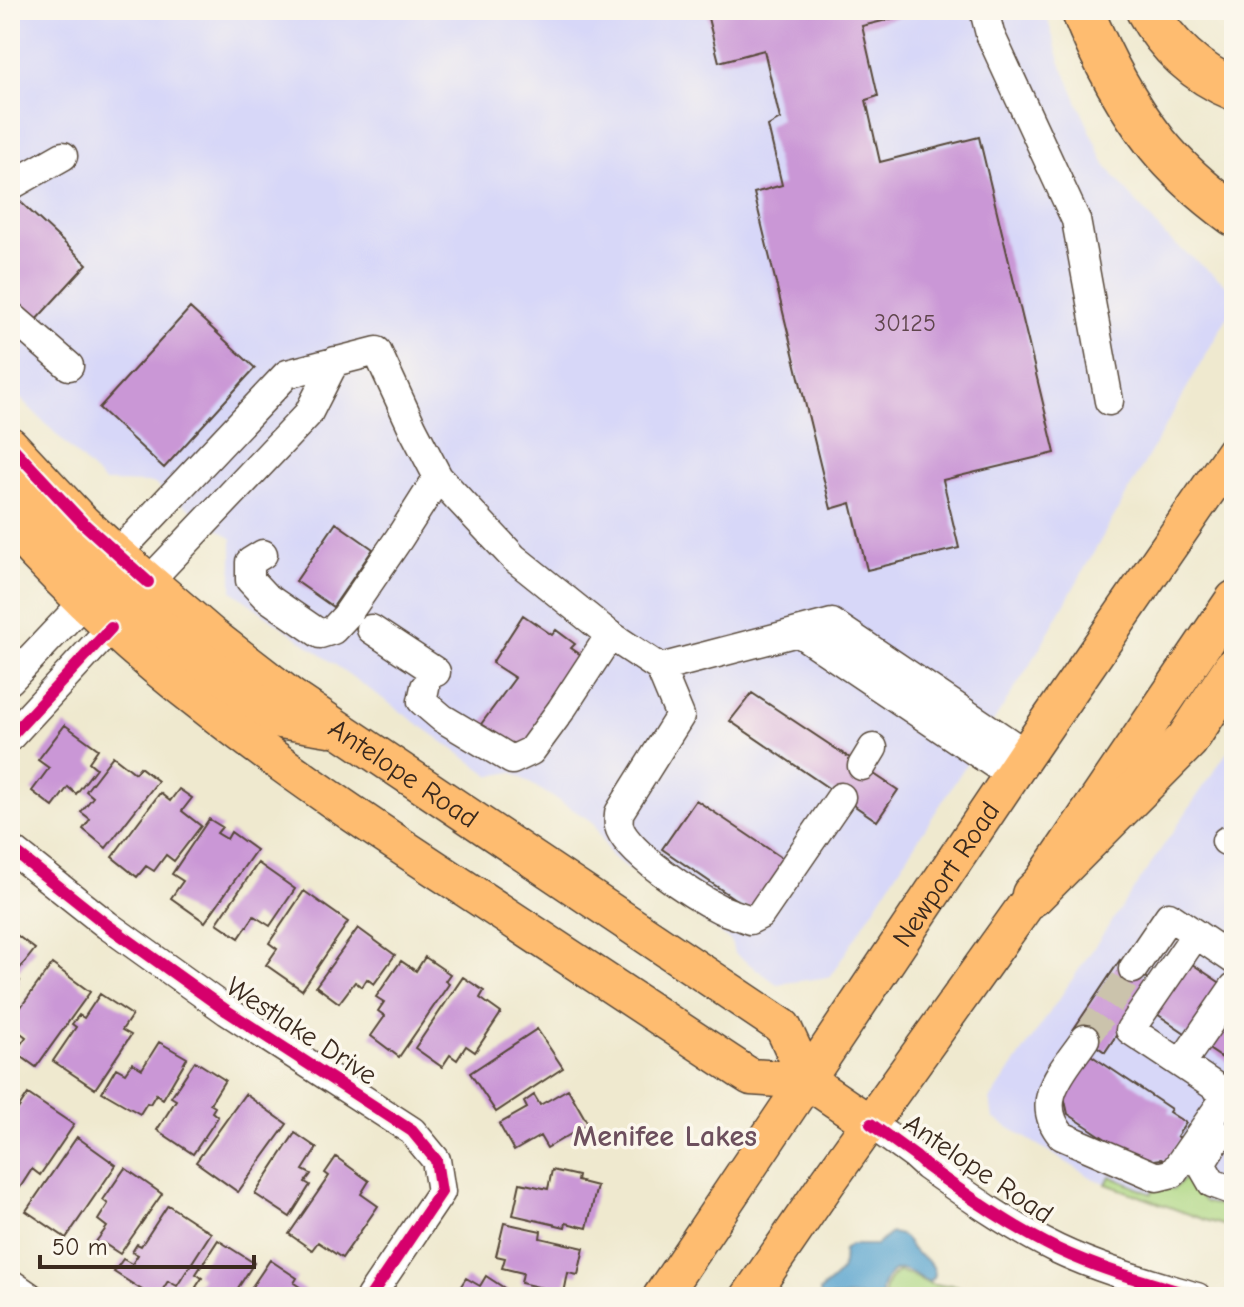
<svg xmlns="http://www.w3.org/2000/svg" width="1244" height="1307" font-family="'Comic Neue',sans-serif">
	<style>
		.built { fill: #d7d7f8 }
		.green { fill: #add782; stroke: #748050; stroke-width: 2 }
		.water { fill: #55a2ce; stroke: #486676; stroke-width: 2 }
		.building { fill: #ca97d6 }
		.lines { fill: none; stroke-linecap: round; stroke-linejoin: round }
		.minor-tunnel { stroke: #cbc3ac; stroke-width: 28; stroke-dasharray: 28 14; stroke-linecap: butt }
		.minor-casing { stroke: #564739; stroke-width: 31 }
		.major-casing { stroke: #564739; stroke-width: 39 }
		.highway-casing { stroke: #564739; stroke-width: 45 }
		.minor { stroke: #fff; stroke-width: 28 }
		.major { stroke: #febc70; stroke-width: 36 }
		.highway { stroke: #febc70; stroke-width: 42 }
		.cycleway-casing { stroke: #fbf7ec; stroke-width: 17 }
		.cycleway { stroke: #d6006c; stroke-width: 12 }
		.labels { text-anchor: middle; stroke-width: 7; stroke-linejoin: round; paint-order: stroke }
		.number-label { font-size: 24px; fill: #5f454c }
		.street-label { font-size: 28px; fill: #3b2a1e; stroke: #fbf7ec }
		.neighbourhood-label { font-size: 30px; font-weight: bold; fill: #6d505e; stroke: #fbf7ec }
	</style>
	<rect width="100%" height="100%" fill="#fbf7ec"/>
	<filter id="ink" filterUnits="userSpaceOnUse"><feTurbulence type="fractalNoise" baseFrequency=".0125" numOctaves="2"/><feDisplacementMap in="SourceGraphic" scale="16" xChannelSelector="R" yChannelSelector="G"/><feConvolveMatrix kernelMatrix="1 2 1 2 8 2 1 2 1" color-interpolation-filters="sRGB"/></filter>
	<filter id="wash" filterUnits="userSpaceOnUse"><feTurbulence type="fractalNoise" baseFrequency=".006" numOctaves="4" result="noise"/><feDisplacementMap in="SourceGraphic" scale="32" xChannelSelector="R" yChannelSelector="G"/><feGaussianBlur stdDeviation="1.8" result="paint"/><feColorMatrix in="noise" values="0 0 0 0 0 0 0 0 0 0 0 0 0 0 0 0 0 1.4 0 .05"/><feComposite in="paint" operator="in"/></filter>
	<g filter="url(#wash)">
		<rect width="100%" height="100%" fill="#efe9cf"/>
		<path class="built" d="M10,10H1045L1060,61L1105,165L1166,237L1234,291V305L1031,663L830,977L777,984L734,953L731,941L611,856L593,822L512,772L491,776L232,591V539L153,483L104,482L19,397L10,385Z
			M1234,742V1228L1205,1220L1094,1179L993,1118L990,1100Z"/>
		<path class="green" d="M1110,1176L1151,1194L1154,1187L1173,1189L1185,1178L1191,1182L1205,1202L1234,1210V1228L1205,1220L1106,1184Z
			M898,1272C913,1272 920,1282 934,1285C943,1287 951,1282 960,1287C964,1289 966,1293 969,1297H885C884,1286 889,1278 898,1272Z"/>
		<path class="water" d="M891,1233C911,1236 904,1243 915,1252C925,1260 934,1261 935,1276L929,1282C916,1277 900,1259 887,1278C883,1284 881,1289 882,1297H821L820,1291C826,1285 837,1278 841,1271C844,1266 843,1257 844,1250L850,1245H876Z"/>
		<g id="blocks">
			<path class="building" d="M706,10H928L862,26L878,96L866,100L880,162L979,137L1055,453L943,480L959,548L867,570L851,503L831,509L754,193L782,185L768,126L780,119L764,50L719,62Z
				M12,194L87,264L34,322L10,299V196Z
				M190,308L255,368L164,468L99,408Z
				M336,523L373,549L333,607L296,581Z
				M523,615L552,635L556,630L575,644L571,648L587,659L530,744L505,750L476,731L515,678L492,663Z
				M752,693L898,790L877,821L730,721Z
				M65,725L98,749L89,762L96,768L76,794L68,787L53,807L32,791L49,768L38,760Z
				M113,756L135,773L140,767L158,781L106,848L83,829L90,819L81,812L93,797L86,791Z
				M179,789L192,798L182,811L201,826L174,861L166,855L154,871L146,866L137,877L112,857L160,793L170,801Z
				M696,800L788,862L754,912L662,849Z
				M209,819L222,827L217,833L227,839L231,832L256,850L205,922L171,898L183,881L172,874Z
				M258,863L295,889L270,926L254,916L239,938L217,923Z
				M304,891L348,922L302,990L266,965L277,949L269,943Z
				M358,928L395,955L374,984L367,979L362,987L355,982L339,1003L316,986Z
				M10,930L35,949L14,976L20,981L10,995Z
				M425,957L450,974L445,981L449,984L399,1057L371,1036L385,1016L378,1011L384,1002L376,997L401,961L416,971Z
				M1120,960L1152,982L1105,1052L1073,1030Z
				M1186,960L1234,992V1066L1151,1010Z
				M52,964L90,992L36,1067L15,1052L26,1037L10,1025V1022Z
				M463,977L484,991L480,998L501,1013L475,1052L466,1046L457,1060L450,1055L442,1067L415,1048Z
				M100,994L132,1015L122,1030L131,1035L95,1089L53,1061L76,1027L72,1024L79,1015L84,1018Z
				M537,1029L563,1068L496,1112L470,1073Z
				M159,1042L187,1058L163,1099L156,1094L150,1104L147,1103L140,1114L102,1092L116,1068L125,1073L132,1063L142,1069Z
				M1089,1054L1171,1109L1169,1112L1186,1123L1177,1136L1181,1138L1165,1161L1161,1159L1148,1161L1145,1165L1068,1114L1063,1092Z
				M195,1061L225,1080L210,1104L215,1107L212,1112L218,1117L193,1154L157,1130L176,1100L171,1097Z
				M568,1089L588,1124L547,1148L540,1136L514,1151L499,1124L527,1108L524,1102L534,1095L540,1105Z
				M28,1094L74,1125L40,1175L32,1169L19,1189L10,1183V1169L16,1160L10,1156V1121Z
				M245,1094L287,1124L238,1192L196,1162Z
				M295,1133L317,1148L303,1170L311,1174L305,1182L310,1185L290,1217L255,1194Z
				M77,1137L116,1165L66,1238L26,1211Z
				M336,1157L369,1181L361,1194L378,1206L342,1258L318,1242L312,1250L289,1234L329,1176L325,1173Z
				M125,1168L162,1194L120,1254L103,1243L98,1251L92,1247L107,1227L98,1220L108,1204L103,1200Z
				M552,1170L578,1176L577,1181L597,1186L587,1228L566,1223L565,1227L513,1215L520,1183L548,1189Z
				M168,1205L211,1233L177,1286L168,1281L158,1297H153L114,1272L123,1259L132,1264L138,1255L132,1252L137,1244L141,1246Z
				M504,1223L541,1231L540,1238L584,1248L578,1275L568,1273L564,1293L521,1283L523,1273L502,1268L505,1258L496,1256Z
				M218,1240L254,1263L236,1291L242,1294L240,1297H199L202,1292L196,1287L202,1278L196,1274Z
				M270,1260L297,1278L294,1283L310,1294L308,1297H245Z
				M486,1276L518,1297H454L466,1278L480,1286Z"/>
		</g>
	</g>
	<g filter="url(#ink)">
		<use href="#blocks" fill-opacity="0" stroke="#564739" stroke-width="2"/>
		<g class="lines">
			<path class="minor-tunnel" d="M1085,1039L1133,969"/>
			<defs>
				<path id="minor" d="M984,10L990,34L1076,220L1109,401
					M10,186L63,156
					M10,315L69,366
					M117,554L287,374L377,351L413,429L438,477L514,558L610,635L660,668L680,716L619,813C619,817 618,821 619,826C625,852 696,897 720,909C730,913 740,916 750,920L760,915L841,797
					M263,554L250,562V580L265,596L320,634L333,630L346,616L400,537L438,477
					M148,582L308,414L335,361
					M371,629L436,672
					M798,632L1012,776
					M660,668L832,623L1026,754
					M10,680L84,602
					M425,687L422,701L442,718L512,760L531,751L561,710L610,635
					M10,737L111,628
					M862,766L873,748
					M1226,841L1234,845
					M10,848L107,925L227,1011L412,1131L436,1160L441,1192L370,1297
					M1196,934L1130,1030L1234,1099
					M1133,969L1169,916L1234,960
					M1085,1039C1065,1069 1031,1100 1062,1136L1157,1177L1173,1173L1234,1085
					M1181,1064L1234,987
					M871,1124L915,1156L926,1166C968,1196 1010,1226 1057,1249C1101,1270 1150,1283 1197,1297
					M1219,1135L1201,1164L1212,1183L1234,1191
					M10,1283L30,1297"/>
				<g id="major">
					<path id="s1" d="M10,445L83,523L117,554L211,635L291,697L783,1027L808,1081"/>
					<path d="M10,482L86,564L118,581L138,582"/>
					<path d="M10,526C70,592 135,653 206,707C287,771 373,828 460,885C554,947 649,1010 743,1072L751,1077L808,1081L871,1124"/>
					<path d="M84,602L142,613L280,720L329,728"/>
					<path id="s2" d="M661,1297L1026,754L1234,452"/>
					<path d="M749,1297L827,1183L1033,895L1234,599"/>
				</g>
				<path id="highway" d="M1082,10C1101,57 1126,104 1157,144C1178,170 1207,195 1234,215
					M1147,10C1166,45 1197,74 1234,89
					M1033,895L1187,740L1234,669"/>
			</defs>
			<use href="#minor" class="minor-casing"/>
			<use href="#major" class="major-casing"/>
			<use href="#highway" class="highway-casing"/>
			<use href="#minor" class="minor"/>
			<use href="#major" class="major"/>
			<use href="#highway" class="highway"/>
			<defs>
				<path id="cycleway" d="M10,445L83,523L148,582
					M10,737L111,628
					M10,848L107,925L227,1011L412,1131L436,1160L441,1192L370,1297
					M871,1124L915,1156L926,1166C968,1196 1010,1226 1057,1249C1101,1270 1150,1283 1197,1297"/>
			</defs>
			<use href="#cycleway" class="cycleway-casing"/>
			<use href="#cycleway" class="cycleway"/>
		</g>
	</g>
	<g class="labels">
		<g class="number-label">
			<text x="905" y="331">30125</text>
		</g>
		<g class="street-label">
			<text dy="10" stroke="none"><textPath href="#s1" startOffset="514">Antelope Road</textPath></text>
			<text dy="10" stroke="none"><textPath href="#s2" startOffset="510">Newport Road</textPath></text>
			<text transform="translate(302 1030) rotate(33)" y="10">Westlake Drive</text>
			<text transform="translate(979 1168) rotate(34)" y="10">Antelope Road</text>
		</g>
		<g class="neighbourhood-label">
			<text x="665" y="1146">Menifee Lakes</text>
		</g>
	</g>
	<rect width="1244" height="1307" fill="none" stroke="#fbf7ec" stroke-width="40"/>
	<path d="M40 1255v12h214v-12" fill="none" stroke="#3b2a1e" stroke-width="4"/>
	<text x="52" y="1255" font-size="24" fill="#3b2a1e" stroke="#fbf7ec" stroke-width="6" paint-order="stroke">50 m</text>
</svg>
